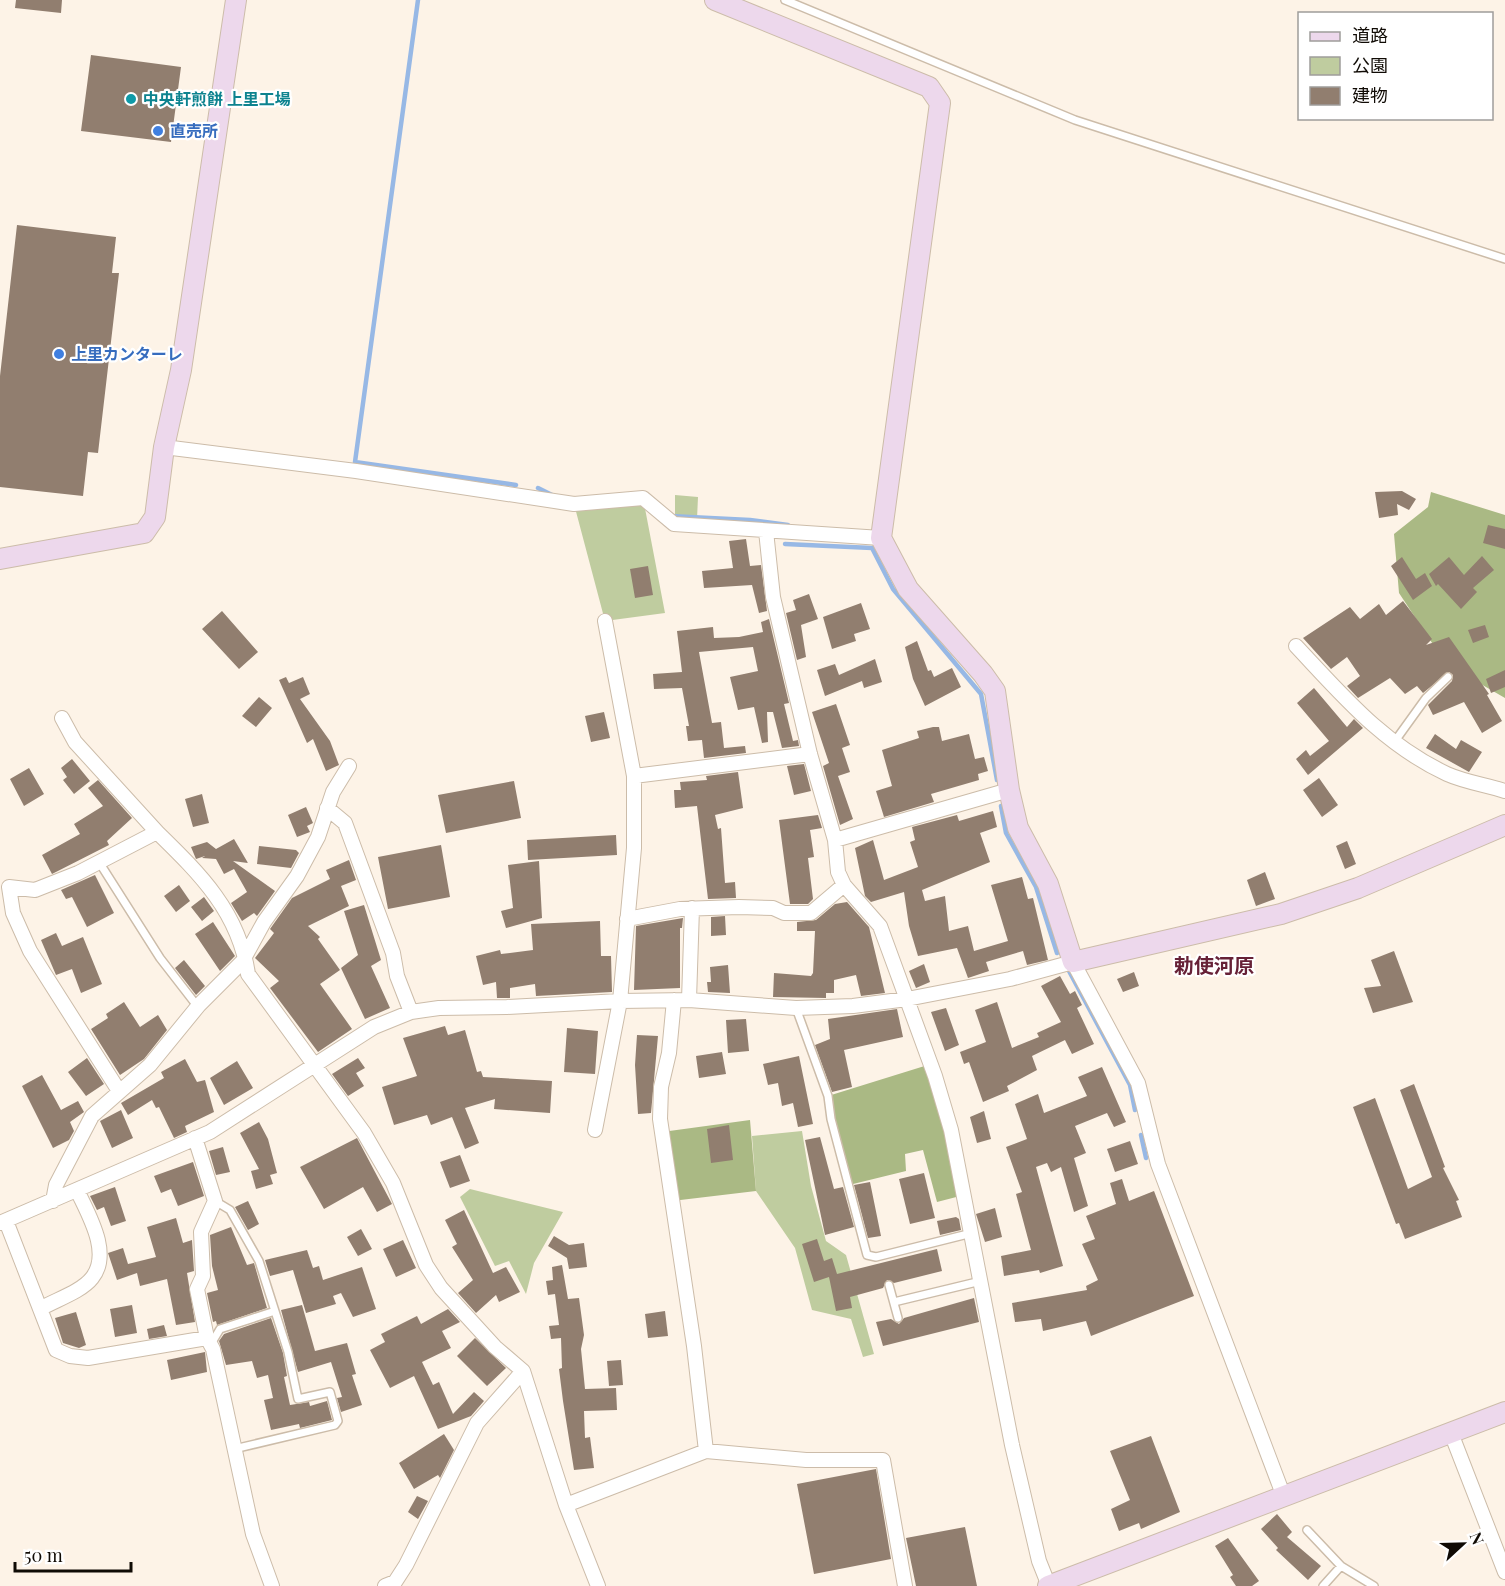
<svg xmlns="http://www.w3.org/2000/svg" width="1505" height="1586" font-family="'Playfair Display','Noto Sans JP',serif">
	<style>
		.green { fill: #bfcc9f }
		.forest { fill: #aab984 }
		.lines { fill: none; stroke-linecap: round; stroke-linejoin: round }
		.stream { stroke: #97b8e5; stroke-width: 4.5 }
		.building { fill: #917e6f }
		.lane-casing { stroke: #ccbca9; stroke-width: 10 }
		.street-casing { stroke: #ccbca9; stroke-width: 16 }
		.secondary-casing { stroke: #ccbca9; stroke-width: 22 }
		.lane { stroke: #fff; stroke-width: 7 }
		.street { stroke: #fff; stroke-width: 14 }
		.secondary { stroke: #edd8ec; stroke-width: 20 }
		.culture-dot { fill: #0f9aa8; stroke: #fff; stroke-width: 2 }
		.shop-dot { fill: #3f7fe0; stroke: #fff; stroke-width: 2 }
		.labels { text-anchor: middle; stroke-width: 4.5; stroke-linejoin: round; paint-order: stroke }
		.culture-label { font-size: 16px; font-weight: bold; fill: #0d838f; stroke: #fff; text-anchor: start }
		.shop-label { font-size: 16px; font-weight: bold; fill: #366cbe; stroke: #fff; text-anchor: start }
		.quarter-label { font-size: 20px; font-weight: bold; fill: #662137; stroke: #fff }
	</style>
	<rect width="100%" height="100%" fill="#fdf3e7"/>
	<path class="green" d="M675,495L698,497L697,519L675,518Z
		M643,498L665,613L605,621L574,504Z
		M802,1131L811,1186L826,1241L846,1255L874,1354L863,1357L851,1319L812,1310L795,1248L756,1191L752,1136Z
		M470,1189L563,1212L534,1263L526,1294L509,1261L495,1266L460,1197Z"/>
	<path class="forest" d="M1431,492L1505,515V698L1446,664L1399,593L1394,534L1428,507Z
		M931,1064L964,1195L937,1202L923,1150L905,1154L906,1171L849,1185L828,1096Z
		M750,1120L756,1191L672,1201L662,1132Z"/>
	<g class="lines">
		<path class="stream" d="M418,0L355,462L516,485
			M538,488L554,496
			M670,516L750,520L788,525
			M785,544L872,548L893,589L981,694L997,780
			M1001,806L1006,833L1036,887L1057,953
			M1069,971L1130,1085L1135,1110
			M1141,1135L1146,1158"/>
	</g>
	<path class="building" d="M16,0H62L61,13L15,8Z
		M91,55L181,67L171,142L81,131Z
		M17,225L116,237L112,273H119L98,453L88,452L83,496L0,487V376Z
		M1402,491L1416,499L1409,510L1397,504L1398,515L1379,518L1375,492Z
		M1488,525L1505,529V549L1483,543Z
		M746,539L750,566L761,565L767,611L759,613L752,585L704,588L702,571L733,568L729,541Z
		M1482,556L1494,570L1473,588L1477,592L1461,609L1438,584L1436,586L1429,574L1449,557L1464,575Z
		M1402,557L1416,579L1425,573L1432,586L1413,600L1391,566Z
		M648,566L653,595L635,598L630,569Z
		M809,594L818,619L801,625L806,657L797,660L786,613L796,610L793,600Z
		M1403,601L1432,639L1426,645L1449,637L1489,694L1487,695L1502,721L1482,733L1464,702L1433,715L1428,705L1452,681L1453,675L1449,672L1423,693L1417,686L1405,694L1390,678L1358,698L1347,686L1360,676L1347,657L1331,669L1303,638L1350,607L1360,619L1379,604L1386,615Z
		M861,603L870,629L854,634L856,641L832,649L823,617Z
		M222,611L258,652L239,669L202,629Z
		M769,619L789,703L784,704L793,741L798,740L799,746L782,748L773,712H767L768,742L762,743L754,707L738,710L730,677L758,671L753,647L699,652L712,723L721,722L724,748L745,746L746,753L704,758L702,740L688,741L686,726H689L682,688L654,689L653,674L682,672L677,631L713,627L714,638L739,637L763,632L761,622Z
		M1485,625L1489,637L1473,643L1468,630Z
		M917,641L928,671L931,670L934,677L952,668L961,687L925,706L913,679L905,647Z
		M875,659L882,682L864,688L862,681L825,696L817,670L835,664L839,675Z
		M1505,670V687L1491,693L1486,679Z
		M286,677L289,683L303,677L310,694L300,699L330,741L339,765L326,771L313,739L307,743L279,680Z
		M1314,688L1347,727L1354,719L1363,728L1308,775L1296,759L1306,750L1310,756L1329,741L1297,703Z
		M259,697L272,708L256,727L242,716Z
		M836,704L850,745L842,748L850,772L838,776L853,819L840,825L823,766L829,763L812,712Z
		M604,712L610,738L591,742L585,716Z
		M933,727H939L942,741L969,734L975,759L984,757L988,771L978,774L979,780L931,794L934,802L884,817L876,791L892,786L882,750L919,738L917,731Z
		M1435,734L1456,749L1461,740L1482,752L1469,772L1426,748Z
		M72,759L90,781L74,794L63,780L67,777L61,768Z
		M804,764L811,791L794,795L787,766Z
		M29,768L44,794L24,806L10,779Z
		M738,772L743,808L715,815L718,829L721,828L725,883L735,882L736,898L708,899L697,806L675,808L674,790H681L680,782L707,780L706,776Z
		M1319,778L1338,805L1322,817L1303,790Z
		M98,780L132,818L107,841L109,845L52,874L42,855L80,834L74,824L103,806L88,788Z
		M514,781L521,818L446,833L438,795Z
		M202,794L209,823L193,827L185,799Z
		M306,807L313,823L307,826L310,832L297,837L288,815Z
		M993,811L997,827L980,833L990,862L922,890L925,901L945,896L949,931L968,926L974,951L1008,941L991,885L1022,877L1028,899L1033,898L1048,960L1027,965L1023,951L986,962L989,971L968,978L957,948L918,956L909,926L904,892L871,902L865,896L855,848L873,840L884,880L918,867L910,842L915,840L912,827L957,815L959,821Z
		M818,815L822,828L810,830L814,857L808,858L813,899L808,904H790L779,820Z
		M616,835L617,855L528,860L527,840Z
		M234,839L248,863L233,861L275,891L257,916L254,913L242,921L231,903L247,892L234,869L224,874L216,859L202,858L205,856L196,859L191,847L207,842L216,849Z
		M1347,841L1356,864L1345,869L1336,846Z
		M441,845L450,897L388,909L378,857Z
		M259,846L296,850L299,853L291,868L257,864Z
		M349,860L356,880L341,886L349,906L308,926L320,937L318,939L340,970L320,984L352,1029L318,1052L270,988L279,981L255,958L274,933L270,929L292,898L330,879L326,870Z
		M539,861L542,918L506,928L501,911L513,908L508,865Z
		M1265,872L1275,899L1256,906L1247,880Z
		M95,875L114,913L87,927L72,897L66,899L61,890Z
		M179,885L190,901L176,912L164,896Z
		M204,897L214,911L202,921L191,907Z
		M847,902L869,927L885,993L861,996L856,975L834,980V993H826V998L773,997L774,973L811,976L813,973L815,931H797V922L816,920L835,904Z
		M364,905L381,960L371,966L390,1008L365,1019L341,968L358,955L344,911Z
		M725,916L726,935L711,936V917Z
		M683,918L682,928H680V988L634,990L636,926Z
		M600,921L601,956H611L612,992L536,996L535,984L510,988V998H497L496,982L483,985L476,956L500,950L501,954L533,950L531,924Z
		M213,922L235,956L220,971L195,934Z
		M56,933L62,946L83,937L102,984L81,993L72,969L56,975L41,940Z
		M1394,951L1413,1002L1373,1013L1364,988L1381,986L1371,960Z
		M184,960L205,986L196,995L175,968Z
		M924,964L930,982L916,988L909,971Z
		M728,965L730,993L708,992L707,982H711L710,967Z
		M1134,972L1139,986L1123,992L1117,979Z
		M1060,976L1070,994L1075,991L1082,1005L1077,1008L1094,1044L1072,1054L1065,1040L1032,1056L1037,1070L1007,1086L1009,1091L983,1102L969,1062L964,1064L960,1052L986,1042L975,1010L997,1002L1012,1048L1039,1037L1037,1033L1061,1022L1041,986Z
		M124,1002L140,1027L158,1015L167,1030L144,1059L120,1075L91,1029L108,1018L106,1014Z
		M946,1008L959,1045L945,1051L931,1012Z
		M897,1009L903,1037L844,1050L852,1087L832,1092L815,1045L830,1039L828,1019Z
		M746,1019L749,1051L728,1053L726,1020Z
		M445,1026L448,1035L465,1030L477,1072L481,1071L483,1077L552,1081L550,1113L494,1109L495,1099L465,1108L479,1143L465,1149L452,1117L431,1125L427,1115L394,1125L382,1087L417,1076L403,1038Z
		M567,1028L598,1031L595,1074L564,1072Z
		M637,1035L658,1036L651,1113L638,1114L635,1065Z
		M722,1052L726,1074L699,1078L696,1056Z
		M799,1056L813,1124L798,1127L793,1103L782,1106L778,1083L768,1085L763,1064Z
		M87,1058L104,1084L86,1096L68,1072Z
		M358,1058L365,1068L356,1073L364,1086L348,1096L332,1074Z
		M185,1059L197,1082L205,1080L214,1112L185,1126L187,1132L174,1138L159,1107L156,1108L152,1100L128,1115L121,1103L164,1078L161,1072Z
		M237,1061L253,1088L224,1105L210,1078Z
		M1102,1067L1126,1122L1114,1127L1107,1113L1075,1126L1086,1153L1074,1158L1088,1206L1074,1212L1061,1167L1051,1172L1047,1163L1036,1167L1063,1266L1040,1273L1039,1270L1004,1276L1001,1256L1031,1250L1016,1194L1022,1192L1006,1147L1027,1139L1015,1104L1038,1094L1044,1113L1087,1096L1078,1077Z
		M42,1075L61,1110L78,1101L84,1112L70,1122L74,1131L69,1140L53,1148L22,1086Z
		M1414,1084L1445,1167L1443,1168L1459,1200L1456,1201L1462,1217L1405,1239L1399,1223L1396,1224L1353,1107L1375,1098L1408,1189L1432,1177L1400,1090Z
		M121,1110L133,1138L112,1148L100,1121Z
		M984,1111L991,1139L977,1143L970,1117Z
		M259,1122L268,1139L277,1173L270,1175L273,1184L256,1189L251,1171L259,1169L240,1133Z
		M729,1125L733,1160L711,1163L707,1129Z
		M820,1137L834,1189L843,1187L854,1227L825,1235L805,1140Z
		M357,1138L392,1204L377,1212L363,1187L324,1209L300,1167Z
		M1130,1141L1138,1164L1115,1172L1107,1149Z
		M223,1147L230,1172L216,1175L209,1151Z
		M460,1155L470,1181L450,1188L440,1162Z
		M193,1162L204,1196L178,1206L171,1189L161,1193L154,1176Z
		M924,1173L935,1218L910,1224L899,1179Z
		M1122,1179L1129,1201L1154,1191L1194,1296L1091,1336L1086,1321L1043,1331L1041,1319L1015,1322L1012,1303L1087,1290L1086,1286L1098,1280L1082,1244L1095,1239L1086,1216L1116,1204L1110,1183Z
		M870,1182L881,1236L868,1238L854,1185Z
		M115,1187L126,1221L111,1226L104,1207L97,1210L90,1196Z
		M248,1201L259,1224L248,1230L235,1207Z
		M995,1208L1002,1237L985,1242L976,1214Z
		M464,1210L493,1273L506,1267L520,1292L499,1302L496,1295L476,1313L458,1293L473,1280L452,1247L457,1244L445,1220Z
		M956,1217L959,1219L961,1230L940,1235L937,1221Z
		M176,1218L183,1243L192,1240L194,1271L187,1273L195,1322L176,1325L167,1279L140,1286L137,1273L117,1280L108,1253L123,1248L128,1264L156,1257L147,1227Z
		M231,1227L247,1265L254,1263L267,1308L217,1325L216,1321L213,1322L207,1293L218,1290L212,1266L210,1235Z
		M361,1229L372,1249L358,1256L347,1237Z
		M554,1236L569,1245L584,1243L587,1267L569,1269L567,1258L548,1246Z
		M817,1239L824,1261L832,1258L837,1274L937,1249L942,1271L894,1283L887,1280L883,1288L850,1297L852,1308L836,1311L829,1277L814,1282L802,1244Z
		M403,1240L416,1268L396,1277L383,1249Z
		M307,1250L313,1268L319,1266L323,1280L362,1267L376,1309L353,1317L341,1293L333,1296L336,1304L306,1313L293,1270L270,1276L265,1260Z
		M562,1265L568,1299L579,1298L584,1335L581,1349L585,1389L616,1388L617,1410L584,1411L585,1438L590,1437L594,1468L574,1470L563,1401L559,1369L562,1368L561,1338L551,1339L549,1326L559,1325L555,1294L548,1295L546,1281L553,1280L552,1267Z
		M974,1298L979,1322L883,1346L876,1322L891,1319L899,1324L904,1318Z
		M132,1305L137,1333L115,1337L110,1309Z
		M302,1305L315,1351L347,1343L356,1374L352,1375L362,1405L341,1412L337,1398L342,1397L331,1362L298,1372L281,1310Z
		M448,1309L460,1322L442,1331L451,1348L422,1362L433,1385L439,1382L453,1414L474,1392L484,1401L471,1416L438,1429L414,1376L390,1388L370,1350L385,1342L381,1334L417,1316L421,1324Z
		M665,1311L668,1336L648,1338L645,1314Z
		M76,1312L86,1345L79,1348L63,1343L55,1318Z
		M271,1318L283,1353L287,1376L284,1377L290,1405L309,1402L310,1406L327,1401L332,1420L300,1428L299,1424L271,1430L264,1400L273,1398L268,1375L257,1378L252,1361L226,1365L219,1341L224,1334Z
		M164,1325L167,1336L149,1339L147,1329Z
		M475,1338L506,1368L487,1386L457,1356Z
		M205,1352L207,1372L171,1380L167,1360Z
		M621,1360L623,1385L609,1386L607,1361Z
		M444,1434L454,1450L440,1478L438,1475L414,1489L399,1463Z
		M1151,1436L1180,1512L1141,1529L1139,1523L1119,1531L1111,1509L1130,1500L1110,1451Z
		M876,1469L891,1559L814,1574L797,1484Z
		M417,1496L428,1501L418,1519L408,1512Z
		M1277,1514L1292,1532L1287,1537L1321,1566L1308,1580L1276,1550L1278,1548L1261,1529Z
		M965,1527L977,1586H916L906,1538Z
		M1228,1538L1259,1581L1252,1586H1236L1230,1577L1233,1575L1215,1546Z"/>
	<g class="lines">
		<defs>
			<path id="lane" d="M785,0L1075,120L1505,259
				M1395,741L1426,698L1448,677
				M99,862L160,958L198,1007
				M796,1008L828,1096L831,1119L867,1255L876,1257L972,1233
				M215,1201L230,1210L259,1261L288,1352L298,1399L330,1392L338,1421L335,1425L234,1449
				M889,1285L898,1318
				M894,1302L981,1281
				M211,1344L220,1329L275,1311
				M1307,1530L1341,1566L1374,1586
				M1323,1586L1341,1566"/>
			<path id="street" d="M164,447L356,471L574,504L643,498L674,524L881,538
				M766,531L773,597L810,754L835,840L838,872L844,885L880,926L935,1076L951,1130L1012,1445L1039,1561L1049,1586
				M1296,646C1343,696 1383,744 1447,774C1465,782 1486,785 1505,791
				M62,718L75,742L157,832L78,873L35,890L9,887L13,913L30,951L119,1091
				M634,776L810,754
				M327,808L345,823L393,953L397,976L411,1012
				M157,832C200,874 239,912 248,974L364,1133L393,1183L426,1265L441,1288L495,1347L523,1371L566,1505L598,1586
				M835,840L1009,790
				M627,919L680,909L739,907L773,908L784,913H811L844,885
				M674,1000L669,1053L661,1087L660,1119L694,1346L706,1451
				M689,1000L692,908
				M595,1130L620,1001L634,848V776L605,621
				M195,1138L215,1201L201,1232L203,1276L197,1289L207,1338
				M53,1201L56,1185L92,1116L150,1065L199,1005L242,962L264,922L297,876L318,837L333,792L349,766
				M6,1221L56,1350L70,1356L88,1358L207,1338L213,1349L253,1534L272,1586
				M0,1223L210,1132L374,1027L411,1012L439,1008L507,1007L620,1001L689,1000L796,1008L853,1006L907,999L1010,979L1073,962L1138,1083L1158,1164L1284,1497
				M40,1309C55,1300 81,1292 92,1278C112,1253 88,1214 77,1190
				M1451,1433L1505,1572
				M566,1505L706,1451L806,1460H883L905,1586
				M385,1586L395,1582L406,1565L477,1423L523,1371"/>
			<path id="secondary" d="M715,0L929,87L940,103L881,538L908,589L983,674L995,691L1009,790L1018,828L1048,884L1073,962L1281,914L1358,888L1505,825
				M0,559L144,533L155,517L164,447L181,370L236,0
				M1048,1586L1505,1412"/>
		</defs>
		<use href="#lane" class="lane-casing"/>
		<use href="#street" class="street-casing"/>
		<use href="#secondary" class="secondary-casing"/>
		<use href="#lane" class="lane"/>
		<use href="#street" class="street"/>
		<use href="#secondary" class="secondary"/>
	</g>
	<circle class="culture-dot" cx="131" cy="99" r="6"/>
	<g class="shop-dot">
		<circle cx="158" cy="131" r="6"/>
		<circle cx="59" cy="354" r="6"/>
	</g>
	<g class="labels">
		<g class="culture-label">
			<text x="143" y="105">中央軒煎餅 上里工場</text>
		</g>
		<g class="shop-label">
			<text x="170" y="137">直売所</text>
			<text x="71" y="360">上里カンターレ</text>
		</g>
		<g class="quarter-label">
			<text x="1214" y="973">勅使河原</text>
		</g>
	</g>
	<rect x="1298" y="12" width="195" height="108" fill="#ffffff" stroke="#9f9d9b" stroke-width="1.5"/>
	<rect x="1310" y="32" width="30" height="9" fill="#edd8ec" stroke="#9f9d9b" stroke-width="1.5"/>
	<text x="1352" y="42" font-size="18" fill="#100b05">道路</text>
	<rect x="1310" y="57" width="30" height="18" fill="#bfcc9f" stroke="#9f9d9b" stroke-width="1.5"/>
	<text x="1352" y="72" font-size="18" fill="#100b05">公園</text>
	<rect x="1310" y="87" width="30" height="18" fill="#917e6f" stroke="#9f9d9b" stroke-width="1.5"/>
	<text x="1352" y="102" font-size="18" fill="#100b05">建物</text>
	<g transform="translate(1463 1544) rotate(68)" stroke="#ffffff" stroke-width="4.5" paint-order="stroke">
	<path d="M0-4.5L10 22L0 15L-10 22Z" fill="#100b05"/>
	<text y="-9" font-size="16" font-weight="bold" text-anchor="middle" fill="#100b05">N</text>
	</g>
	<path d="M15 1562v9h116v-9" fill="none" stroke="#100b05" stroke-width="3"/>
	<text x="24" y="1562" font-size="18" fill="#100b05" stroke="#ffffff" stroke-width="4.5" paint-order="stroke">50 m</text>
</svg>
